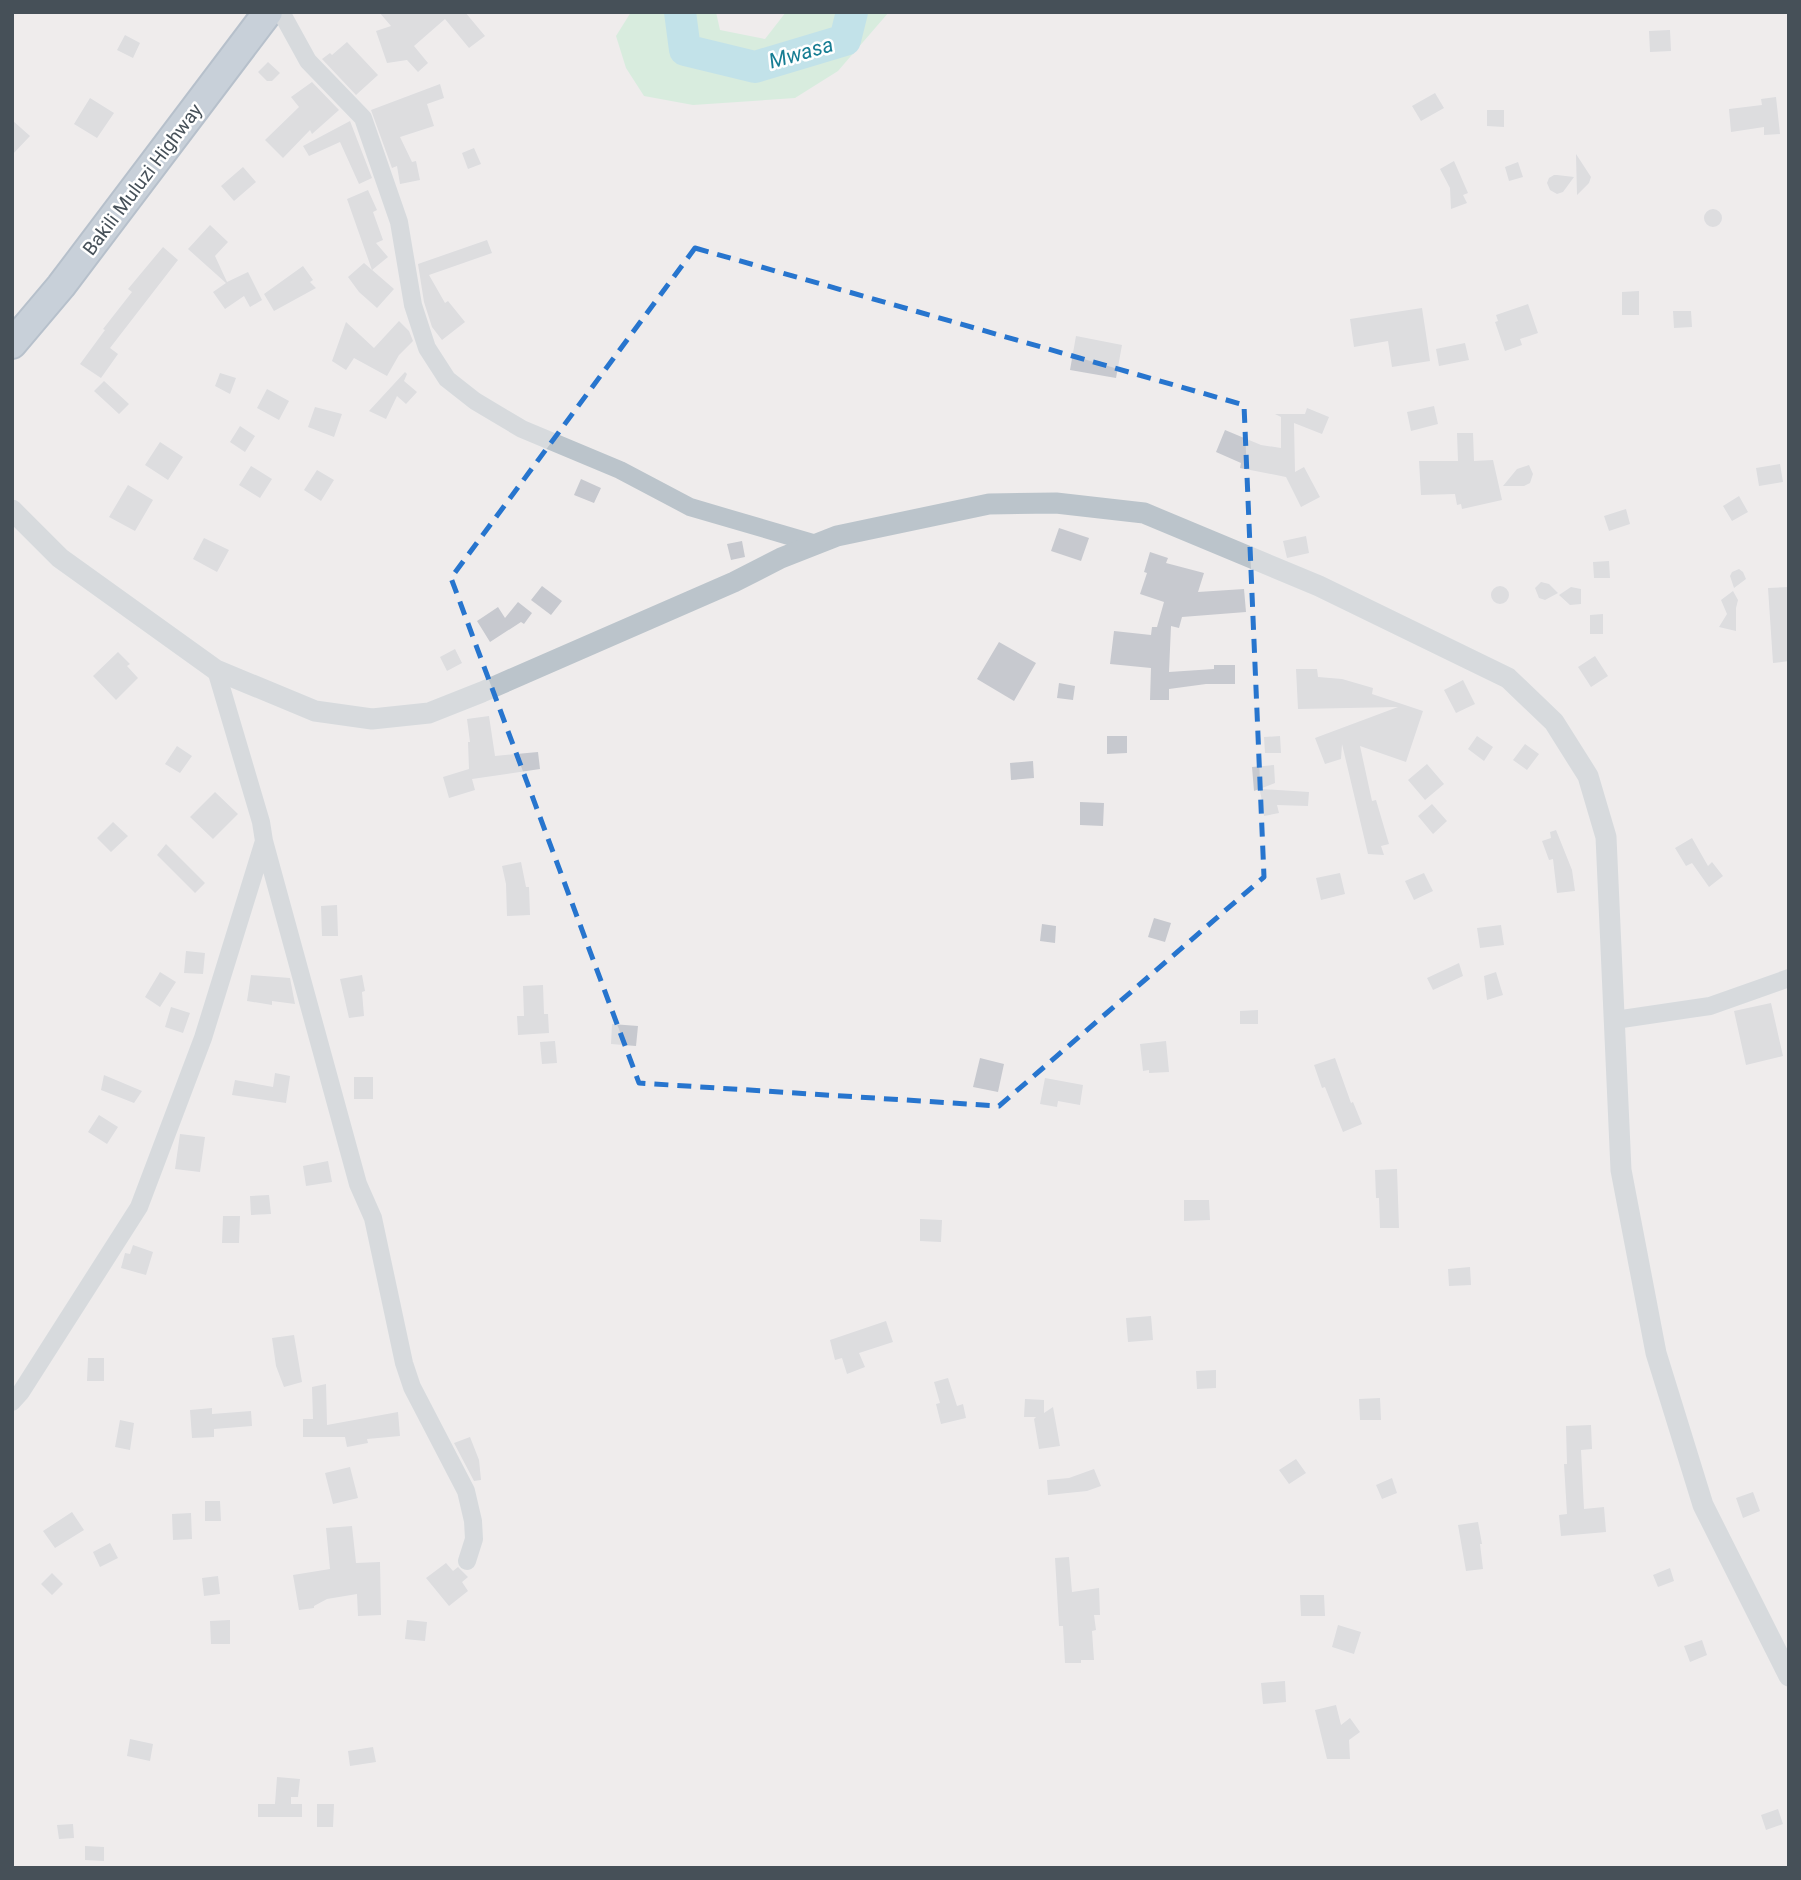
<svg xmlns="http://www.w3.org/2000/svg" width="1801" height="1880" font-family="Roboto,sans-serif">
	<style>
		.green { fill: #bdeacd }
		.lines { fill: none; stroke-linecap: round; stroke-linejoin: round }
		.river { stroke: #8dd5e4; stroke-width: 32 }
		.building { fill: #c7c9cf }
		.trunk-casing { stroke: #738ba3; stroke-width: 32 }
		.minor { stroke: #bbc4cb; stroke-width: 18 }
		.tertiary { stroke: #bbc4cb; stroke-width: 21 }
		.trunk { stroke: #9aaec0; stroke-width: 28 }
		.marked { fill: none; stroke: #2775ce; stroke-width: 5; stroke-dasharray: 14 9; stroke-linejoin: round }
		.labels { text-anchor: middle; stroke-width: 5; stroke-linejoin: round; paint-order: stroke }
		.street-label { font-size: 19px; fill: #465058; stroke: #fff }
		.water-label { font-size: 21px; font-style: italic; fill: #177d93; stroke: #fff }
	</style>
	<rect width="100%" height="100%" fill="#efecec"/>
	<path class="green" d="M631,12H716L720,30L765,39L786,12H889L838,71L795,98L693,105L644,96L626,68L616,36Z"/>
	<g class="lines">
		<path class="river" d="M680,12L685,50L755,67L845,40L852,12"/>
	</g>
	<path class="building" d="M379,12H465L485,36L469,48L445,19L414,46L428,63L418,72L407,60L387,63L376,31L391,26Z
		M1670,30L1671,51L1650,52L1649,31Z
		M125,35L140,43L133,58L117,50Z
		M347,42L378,75L356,95L322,59L330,53L332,55Z
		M268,62L280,73L272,81H267L258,72Z
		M312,82L339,110L312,134L310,130L283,158L265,140L299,107L291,97Z
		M440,84L444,98L427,104L434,126L400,137L412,162L416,161L420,180L400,184L397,166L392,168L371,110Z
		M1435,93L1444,108L1421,121L1412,106Z
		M1776,97L1780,134L1764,135V127L1731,132L1729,109L1762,105L1761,99Z
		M90,98L114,113L97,138L74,124Z
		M1487,110H1504V127L1487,126Z
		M12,120L30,136L12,155Z
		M350,121L372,178L359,184L340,142L309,156L303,146Z
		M474,148L481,164L468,169L462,153Z
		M1576,154L1591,177L1589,183L1577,195Z
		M1454,161L1468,193L1463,195L1467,203L1451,209L1450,188L1440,169Z
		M1518,162L1523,177L1509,181L1505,167Z
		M243,167L256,182L234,201L221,186Z
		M1554,175H1557L1574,177L1563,192L1557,194L1550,190L1547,183L1549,178Z
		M368,190L377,210L373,212L383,240L376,243L388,257L372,270L347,199Z
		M1704 218a9 9 0 1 1 18 0a9 9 0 1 1-18 0Z
		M210,225L228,242L215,256L227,282L248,272L262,300L250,307L244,296L225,309L213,292L226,283L188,249Z
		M487,240L492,253L429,275L445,303L448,301L465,322L442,340L432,327L424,302L418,264Z
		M163,247L178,260L110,348L118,354L101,378L80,364L105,330L103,329L132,292L128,289Z
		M364,263L394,289L377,308L359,292L348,277Z
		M303,266L313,280L310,282L316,288L274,311L264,294Z
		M1639,291V315H1622V292Z
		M1528,304L1538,333L1520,339L1522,345L1505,351L1495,322L1498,321L1496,315Z
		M1422,308L1430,361L1392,367L1388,341L1354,347L1350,319Z
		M1673,311H1691L1692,327L1674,328Z
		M399,321L409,331L413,341L399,355L387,376L354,358L346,370L332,361L346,322L374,348Z
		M1076,336L1122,345L1116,378L1070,370Z
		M1465,343L1469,360L1439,366L1436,349Z
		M405,372L407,374L404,381L417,392L406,404L397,396L386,419L369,411Z
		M220,373L236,378L230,394L215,386Z
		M104,381L129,404L119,414L94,391Z
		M267,389L289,401L279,420L257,408Z
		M1434,406L1438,424L1411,431L1407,412Z
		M315,407L342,414L334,437L308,427Z
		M1307,408L1329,417L1322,434L1294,423L1295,472L1304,467L1320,497L1301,507L1286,477L1240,468L1241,463L1216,452L1225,430L1261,445L1281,448V417L1275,414H1305Z
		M240,426L255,436L245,452L230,442Z
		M1457,433H1473L1474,461L1493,460L1502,500L1462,509L1461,504L1457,505L1455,494L1421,495L1419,461H1458Z
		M160,442L183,457L168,480L145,465Z
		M1780,464L1783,482L1759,486L1756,468Z
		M1529,465L1533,474L1530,483L1524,486H1503L1517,469Z
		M251,466L272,479L260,498L239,485Z
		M317,470L334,480L321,501L304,490Z
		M581,479L601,488L594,503L574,495Z
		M128,485L153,500L135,531L109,517Z
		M1739,496L1748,512L1732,521L1723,506Z
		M1626,509L1630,524L1609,531L1604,516Z
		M1059,528L1089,538L1081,561L1051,551Z
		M1306,536L1309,553L1287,558L1283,541Z
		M204,538L229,550L217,572L193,559Z
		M742,541L745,557L731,560L727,544Z
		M1150,552L1168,558L1166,563L1204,573L1198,592L1244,589L1246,612L1182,617L1179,628L1171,626L1169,672L1214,669V665H1235V684H1206L1169,689V700H1150L1151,668L1110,664L1114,631L1151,635L1152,627H1157L1164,602L1140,594L1147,573L1144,572Z
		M1609,561L1610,578H1594L1593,562Z
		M1739,569L1743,572L1746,579L1734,588L1730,576L1732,572Z
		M1541,582L1549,584L1558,593L1545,600L1539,598L1535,588Z
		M542,586L562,601L551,615L531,600Z
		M1491 595a9 9 0 1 1 18 0a9 9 0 1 1-18 0Z
		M1571,587L1581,589V604L1570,605L1559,595Z
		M1789,587V661L1773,663L1768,588Z
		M1733,591L1738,600L1736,608V631L1719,627L1727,614L1721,600Z
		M518,602L532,613L524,624L521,622L490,642L477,621L498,607L505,618Z
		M1603,614V634H1590V615Z
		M999,642L1036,663L1014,701L977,679Z
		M455,649L462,663L447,671L440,657Z
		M118,652L130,664L127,666L138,678L116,700L93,676Z
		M1595,656L1608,676L1591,687L1578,667Z
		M1296,669H1317L1318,677L1342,679L1373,688L1372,694L1423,711L1406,762L1360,746L1372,801L1376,800L1389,844L1381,846L1384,855L1368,854L1342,744L1341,759L1325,764L1315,738L1398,707L1298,709Z
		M1463,680L1475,704L1456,713L1444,690Z
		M1059,683L1075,686L1073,700L1057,698Z
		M489,716L495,756L538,752L540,769L472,779L475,790L449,798L443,777L469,769L468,742H470L467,719Z
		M1107,736H1127V753L1107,754Z
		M1280,736L1281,753H1265L1264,737Z
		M1477,736L1493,747L1484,761L1468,749Z
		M1525,744L1539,754L1527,770L1513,760Z
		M177,746L192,756L180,773L165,764Z
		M1033,761L1034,778L1011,780L1010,763Z
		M1427,764L1444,784L1425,800L1408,780Z
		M1274,765L1275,783L1254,791L1252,767Z
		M1260,789L1309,792L1308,806L1277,805L1279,813L1264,816Z
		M215,792L238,814L213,839L190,817Z
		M1080,802L1104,803L1103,826L1080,825Z
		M1432,804L1447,821L1433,834L1418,816Z
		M113,822L128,836L111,852L97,838Z
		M1556,830L1572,870L1575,891L1557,893L1553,859L1549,860L1542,841L1551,838L1550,832Z
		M1692,838L1708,866L1712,862L1723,876L1709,887L1692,863L1686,866L1675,848Z
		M166,844L205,883L195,893L157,855Z
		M521,862L526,887H529L530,915L507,916L506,884L502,866Z
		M1340,873L1345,894L1321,900L1316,878Z
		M1424,873L1433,891L1414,900L1405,881Z
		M337,905L338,936H322L321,906Z
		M1154,918L1171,923L1165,942L1148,937Z
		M1042,924L1056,926L1055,943L1040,941Z
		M1501,925L1504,945L1480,948L1477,928Z
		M186,951L205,953L203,974L184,973Z
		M1459,963L1463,976L1433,990L1427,978Z
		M160,972L176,982L160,1007L145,997Z
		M1496,972L1503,995L1487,1000L1484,976Z
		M251,975L290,978L295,1004L272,1001V1005L247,1001Z
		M362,975L365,991L362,992L364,1016L349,1018L340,979Z
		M543,985L544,1014H548L549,1033L518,1035L517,1016H524L523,986Z
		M1771,1003L1783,1056L1746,1065L1734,1011Z
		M171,1007L190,1013L183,1033L165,1027Z
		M1258,1010V1024H1240V1011Z
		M612,1024L638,1026L636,1046L611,1044Z
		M555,1041L557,1063L542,1064L540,1042Z
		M1166,1041L1169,1072L1149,1073V1070L1143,1071L1140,1044Z
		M980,1058L1004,1064L998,1092L973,1087Z
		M1335,1058L1351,1103L1353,1102L1362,1124L1343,1132L1325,1087L1322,1088L1314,1065Z
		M275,1073L290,1076L286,1103L232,1095L235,1080L273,1087Z
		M104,1075L142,1091L134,1103L101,1090Z
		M354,1077H373V1099H354Z
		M1045,1078L1083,1085L1080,1105L1058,1101L1057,1107L1040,1104Z
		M99,1115L118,1127L107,1144L88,1132Z
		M180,1134L205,1137L200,1172L175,1169Z
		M328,1161L332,1182L306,1186L303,1166Z
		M1397,1169L1399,1228H1380L1379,1198H1376L1375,1170Z
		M269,1195L271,1214L251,1215L250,1196Z
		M1184,1200H1209L1210,1220L1184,1221Z
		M223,1216H240L239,1243H222Z
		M920,1219L942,1220L941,1242L920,1241Z
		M133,1245L153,1252L146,1275L121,1268L125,1253L130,1254Z
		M1470,1267L1471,1285L1449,1286L1448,1269Z
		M1151,1316L1153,1340L1128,1342L1126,1318Z
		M886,1321L893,1342L859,1353L865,1367L847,1374L842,1358L835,1360L830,1340Z
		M294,1335L302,1382L284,1387L276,1366L272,1338Z
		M88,1358H104V1381H87Z
		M1216,1370V1388L1197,1389L1196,1371Z
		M948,1378L957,1406L963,1404L966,1418L941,1424L936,1404L940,1403L934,1382Z
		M326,1384L327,1425L398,1412L400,1436L367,1439L368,1443L347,1447L345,1437H303V1419H313L312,1387Z
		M1380,1398L1381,1420H1360L1359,1399Z
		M1025,1399L1044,1400V1413L1053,1407L1060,1446L1039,1449L1034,1419L1036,1417H1024Z
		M212,1408V1414L251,1411L252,1426L214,1429V1437L192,1438L190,1410Z
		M120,1420L134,1423L130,1450L115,1447Z
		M1591,1425L1592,1449L1581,1450L1584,1509L1604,1507L1606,1532L1561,1536L1559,1515L1567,1514L1564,1464H1567L1566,1426Z
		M470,1437L479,1460L481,1480L474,1481L454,1443Z
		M1296,1459L1306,1473L1289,1484L1279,1470Z
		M350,1467L358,1498L333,1504L325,1473Z
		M1094,1469L1101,1486L1087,1491L1048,1495L1047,1480L1069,1478Z
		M1392,1478L1397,1493L1382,1499L1376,1485Z
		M1753,1492L1760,1511L1743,1518L1736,1498Z
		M205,1501H220L221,1521H205Z
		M72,1512L84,1530L55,1548L43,1531Z
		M191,1513L192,1539L173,1540L172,1514Z
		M1478,1522L1482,1544H1480L1483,1569L1466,1571L1458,1525Z
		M352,1526L356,1563L380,1562L381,1615L358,1616L357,1594L327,1599L314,1606V1608L299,1610L293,1575L330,1569L326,1528Z
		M110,1543L118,1558L100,1567L93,1552Z
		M1069,1557L1072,1592L1099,1588L1100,1615H1094L1096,1630L1092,1631L1094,1660H1081V1663H1065L1063,1626H1059L1055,1558Z
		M446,1563L453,1571L458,1567L468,1577L462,1582L468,1591L449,1606L426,1578Z
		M1670,1568L1674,1581L1658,1587L1653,1575Z
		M52,1573L63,1584L52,1595L41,1584Z
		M218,1576L220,1594L204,1596L202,1578Z
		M1300,1595H1324L1325,1616H1301Z
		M230,1620V1644H211L210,1621Z
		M407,1620L427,1622L425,1641L405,1639Z
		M1338,1625L1361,1632L1354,1654L1332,1647Z
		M1702,1640L1707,1655L1690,1662L1684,1646Z
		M1285,1681L1286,1702L1263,1704L1261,1683Z
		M1336,1705L1341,1725L1350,1718L1360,1732L1349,1740L1350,1759H1327L1315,1710Z
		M130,1739L153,1744L150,1761L127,1756Z
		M373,1747L376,1762L350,1766L348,1751Z
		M277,1777L300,1779L298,1797H291V1804H302V1817H258V1804H275Z
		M317,1804H334L333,1827H317Z
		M1778,1809L1783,1824L1766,1830L1761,1815Z
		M73,1824L74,1838L59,1839L57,1825Z
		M85,1846L104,1847V1861L85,1860Z"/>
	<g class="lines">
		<defs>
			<path id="trunk" d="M12,344L61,286L268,12"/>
		</defs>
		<use href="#trunk" class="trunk-casing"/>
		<path class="minor" d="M281,12L308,61L363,118L399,222L413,305L427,348L447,379L475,401L522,429L620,470L690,507L816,544
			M216,670L261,822L264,841L358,1184L373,1218L404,1363L412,1387L466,1491L473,1521L474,1539L467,1561
			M1615,1020L1710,1006L1789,978
			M12,1402L21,1392L139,1207L203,1038L264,841"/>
		<path class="tertiary" d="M12,510L60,558L216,670L315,711L372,719L429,713L482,692L734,582L781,558L837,536L989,504L1056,503L1144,513L1319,586L1508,678L1554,722L1588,776L1606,837L1621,1170L1656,1353L1703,1505L1789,1676"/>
		<use href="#trunk" class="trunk"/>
	</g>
	<path d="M0 0H1801V1880H0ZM695,248L1244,405L1264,877L999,1106L639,1083L451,578Z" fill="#efecec" fill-opacity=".55" fill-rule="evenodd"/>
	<path class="marked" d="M695,248L1244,405L1264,877L999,1106L639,1083L451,578Z"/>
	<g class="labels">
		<g class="street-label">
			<text transform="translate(142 179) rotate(-53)" y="7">Bakili Muluzi Highway</text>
		</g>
		<g class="water-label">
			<text transform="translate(801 53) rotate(-16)" y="7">Mwasa</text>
		</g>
	</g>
	<rect width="1801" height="1880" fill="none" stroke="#465058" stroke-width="28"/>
</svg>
